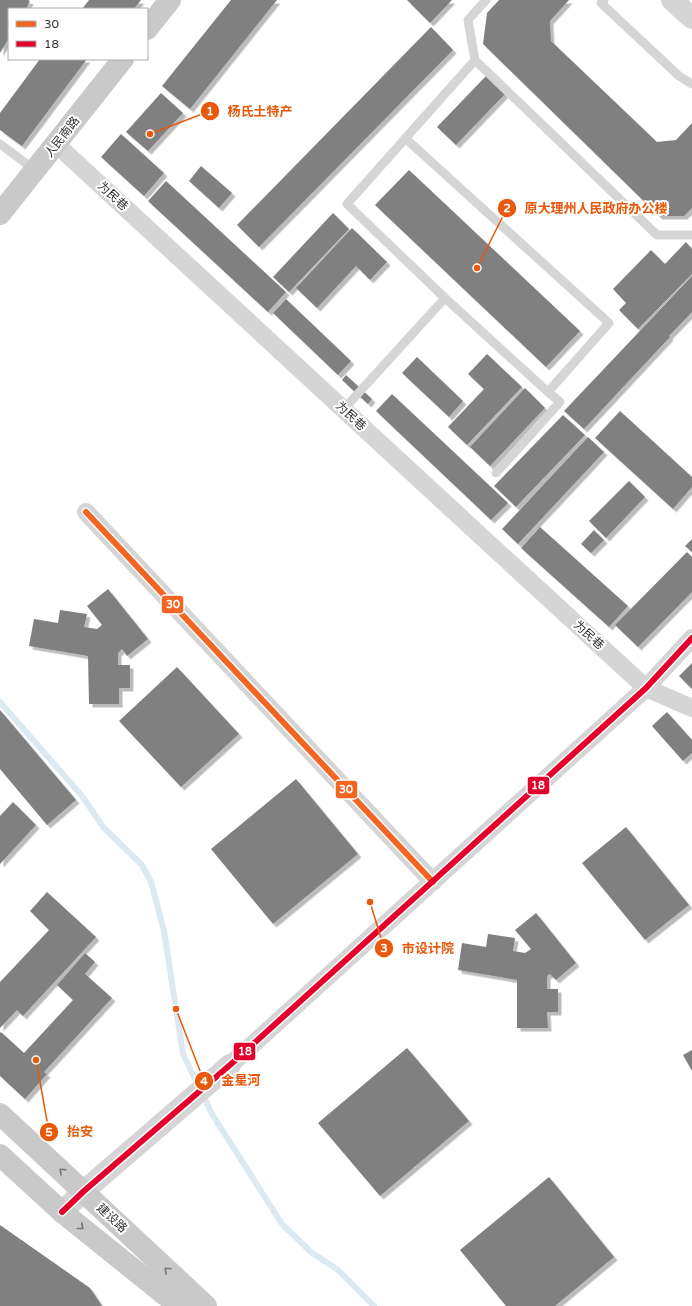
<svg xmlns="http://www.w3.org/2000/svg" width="692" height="1306" font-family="'Varela Round','Noto Sans SC',sans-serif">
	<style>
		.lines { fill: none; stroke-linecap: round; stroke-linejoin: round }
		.stream { stroke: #dce9f1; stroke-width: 6 }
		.building { fill: #808080; filter: url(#shadow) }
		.service { stroke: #d5d5d5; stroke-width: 9 }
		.minor { stroke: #d5d5d5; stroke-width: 18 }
		.tertiary { stroke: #d5d5d5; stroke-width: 22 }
		.primary { stroke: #c9c9c9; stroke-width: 22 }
		.bus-1-casing { stroke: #fff; stroke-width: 9 }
		.bus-2-casing { stroke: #fff; stroke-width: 9 }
		.bus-1 { stroke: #f26522; stroke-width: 6 }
		.bus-2 { stroke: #e4002b; stroke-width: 6 }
		.oneway { stroke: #757575 }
		.labels { text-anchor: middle; stroke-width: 4; stroke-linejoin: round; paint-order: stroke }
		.street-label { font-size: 12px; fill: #313131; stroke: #fff }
		.leader { fill: none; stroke: #e8590c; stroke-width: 1.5 }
		.callout-dot { fill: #e8590c; stroke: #fff; stroke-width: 1.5 }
		.mark-label { font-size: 12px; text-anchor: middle; font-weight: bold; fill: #fff }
		.callout-label { font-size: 13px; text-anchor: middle; font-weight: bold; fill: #e8590c; stroke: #fff; stroke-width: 4; stroke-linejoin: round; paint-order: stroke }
		.line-badge { stroke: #fff; stroke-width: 1.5 }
		.badge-label { font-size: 11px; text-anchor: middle; font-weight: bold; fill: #fff }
	</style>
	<defs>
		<filter id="shadow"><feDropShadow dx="3.5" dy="3.5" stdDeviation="0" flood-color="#0004"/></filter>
	</defs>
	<rect width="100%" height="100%" fill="#fff"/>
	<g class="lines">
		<path class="stream" d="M0,702L82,796L104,828L142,865L151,882L164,931L183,1054L212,1114L282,1224L311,1252L338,1270L374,1306"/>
	</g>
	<path class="building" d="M0,0H28L30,1L26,9H9V38L0,53Z
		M89,0H141L134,9H82Z
		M231,0H277L190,109L162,86Z
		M407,0H452L430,23Z
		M499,0H569L550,21L551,41L657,142L676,140L692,123V208L684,216H659L483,44L487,13Z
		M431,27L453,50L259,247L237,225Z
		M40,59H87L22,146L0,130V113Z
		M487,75L506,93L456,145L437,127Z
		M161,93L183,113L148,151L126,132Z
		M121,134L164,173L144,196L101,157Z
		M201,166L232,193L219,208L189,181Z
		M409,170L580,331L546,367L375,205Z
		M166,181L286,292L268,312L148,201Z
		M333,213L349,229L289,292L273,277Z
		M352,228L387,262L370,280L356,266L317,308L296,288Z
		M686,242L692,249V274L638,329L619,310L626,303L613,289L651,250L665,264Z
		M692,276V312L669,336L670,337L584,429L564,411Z
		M286,299L351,361L338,375L273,313Z
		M487,354L522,387L467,445L448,427L484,389L468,374Z
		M417,357L463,401L449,417L402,373Z
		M346,375L372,399L368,404L342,380Z
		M525,388L545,408L490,466L470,447Z
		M392,394L508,503L491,520L376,411Z
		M620,411L692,477V487L673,509L595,438Z
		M563,415L585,435L516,507L494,486Z
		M588,437L604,452L518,544L502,529Z
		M629,481L645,497L606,538L589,521Z
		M540,527L628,606L609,627L521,548Z
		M594,530L604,540L591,553L581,544Z
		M692,539V552L685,546Z
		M687,552L692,557V592L638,647L615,625Z
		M108,589L148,639L127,656L122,649L118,653V665H130V688H119V704H89L88,656L29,646L34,619L58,623L60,610L87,614L84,627L97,629L102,625L87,606Z
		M692,663V689L679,676Z
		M177,667L239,734L181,787L119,721Z
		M0,710L76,800L47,825L0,769Z
		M667,712L692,740V753L683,761L652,726Z
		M296,779L358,854L273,924L211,849Z
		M13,802L36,825L0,864V816Z
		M626,827L689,905L645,940L582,863Z
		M47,892L96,937L23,1016L17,1010L0,1028V982L49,930L30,911Z
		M536,913L576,963L556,980L550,974L547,976V989H558V1012H547L548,1028H517V980L458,970L462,943L486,947L488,934L515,938L513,951L525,953L531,949L515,930Z
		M85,953L95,962L85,974L112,998L44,1072L47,1074L25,1099L0,1076V1033L1,1032L24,1053L73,1000L57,985Z
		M407,1048L469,1121L380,1196L318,1123Z
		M692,1050V1071L683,1055Z
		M549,1177L614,1257L555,1306H506L460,1250Z
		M0,1225L90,1288L102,1306H0Z"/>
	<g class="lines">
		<path class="service" d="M604,0L601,3L679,76L692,84
			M475,60L657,235H692
			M405,138L609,323L548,392L445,298L347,204L475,60L468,20L486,0
			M0,144L35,170
			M343,410L445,298
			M496,473L560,402L548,392"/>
		<path class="minor" d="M56,144L471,527L646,688L692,708
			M86,512L433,882
			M230,1065L646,688L692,638"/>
		<path class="tertiary" d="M672,0L692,18
			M62,1212L84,1191L230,1065"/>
		<path class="primary" d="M147,29L170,0
			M0,214L123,59
			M0,1114L206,1306
			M0,1155L62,1212L179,1306"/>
		<defs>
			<path id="bus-1" d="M86,512L433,882"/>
			<path id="bus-2" d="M62,1212L84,1191L230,1065L646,688L692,638"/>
		</defs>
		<use href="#bus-1" class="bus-1-casing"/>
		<use href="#bus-2" class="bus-2-casing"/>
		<use href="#bus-1" class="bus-1"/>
		<use href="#bus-2" class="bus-2"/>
	</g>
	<defs><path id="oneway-chevron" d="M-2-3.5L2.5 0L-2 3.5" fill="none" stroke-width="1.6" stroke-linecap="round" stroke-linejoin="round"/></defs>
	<g class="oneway">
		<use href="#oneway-chevron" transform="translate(62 1171) rotate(-137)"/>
		<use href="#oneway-chevron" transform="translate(81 1227) rotate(39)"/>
		<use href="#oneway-chevron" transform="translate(167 1270) rotate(-137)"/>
	</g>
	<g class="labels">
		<g class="street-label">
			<text transform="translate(62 137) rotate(-52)" y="4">人民南路</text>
			<text transform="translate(113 196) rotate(43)" y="4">为民巷</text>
			<text transform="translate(351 416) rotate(43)" y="4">为民巷</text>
			<text transform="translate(589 635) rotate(42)" y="4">为民巷</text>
			<text transform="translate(112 1218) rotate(43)" y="4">建设路</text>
		</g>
	</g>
	<path class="leader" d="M150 134L210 111M477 268L507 208M370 902L384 948M176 1009L204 1081M36 1060L49 1132"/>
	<g class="callout-dot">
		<circle cx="150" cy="134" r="4"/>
		<circle cx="477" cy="268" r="4"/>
		<circle cx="370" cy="902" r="4"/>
		<circle cx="176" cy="1009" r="4"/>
		<circle cx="36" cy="1060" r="4"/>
		<circle cx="210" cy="111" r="10"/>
		<circle cx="507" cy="208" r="10"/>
		<circle cx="384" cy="948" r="10"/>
		<circle cx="204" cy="1081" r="10"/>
		<circle cx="49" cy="1132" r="10"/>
	</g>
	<g class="mark-label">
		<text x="210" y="115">1</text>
		<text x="507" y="212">2</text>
		<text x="384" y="952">3</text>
		<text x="204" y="1085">4</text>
		<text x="49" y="1136">5</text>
	</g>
	<g class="callout-label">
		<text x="260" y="116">杨氏土特产</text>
		<text x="596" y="213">原大理州人民政府办公楼</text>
		<text x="428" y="953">市设计院</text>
		<text x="241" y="1085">金星河</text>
		<text x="80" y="1136">抬安</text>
	</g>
	<g class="line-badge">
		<rect x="161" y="595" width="23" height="19" rx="4" fill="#f26522"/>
		<rect x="527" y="776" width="23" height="19" rx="4" fill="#e4002b"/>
		<rect x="335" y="780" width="23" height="19" rx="4" fill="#f26522"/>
		<rect x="233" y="1042" width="23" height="19" rx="4" fill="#e4002b"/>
	</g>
	<g class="badge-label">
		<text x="173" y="608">30</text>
		<text x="538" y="789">18</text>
		<text x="346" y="793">30</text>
		<text x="245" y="1055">18</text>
	</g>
	<rect x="8" y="8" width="140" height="52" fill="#ffffff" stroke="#adadad"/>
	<rect x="16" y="21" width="20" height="6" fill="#f26522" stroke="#adadad"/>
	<text x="44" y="28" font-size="12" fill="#313131">30</text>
	<rect x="16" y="41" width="20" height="6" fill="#e4002b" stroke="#adadad"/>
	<text x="44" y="48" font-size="12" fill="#313131">18</text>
</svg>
